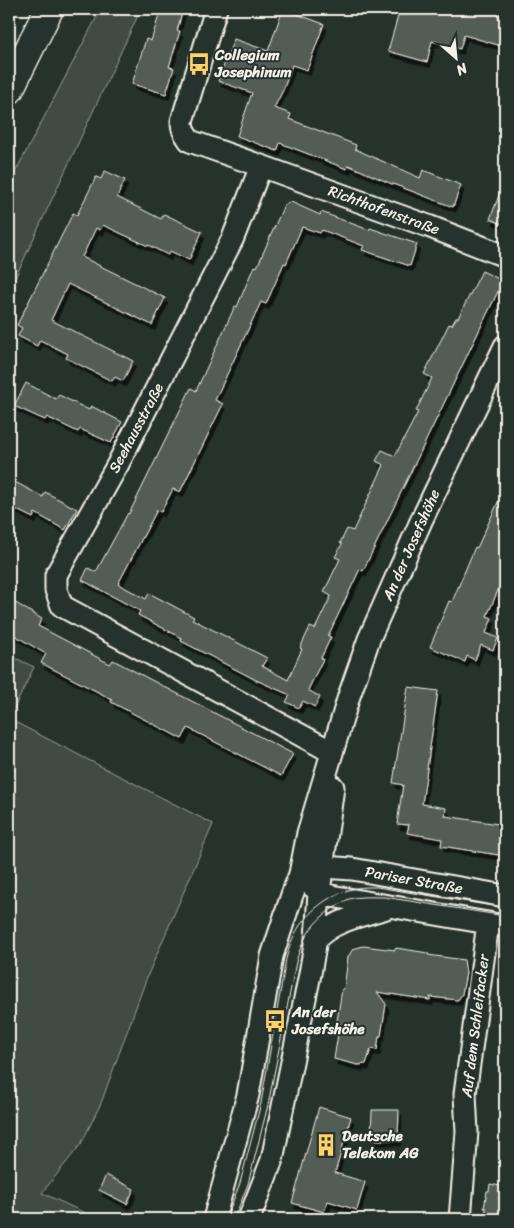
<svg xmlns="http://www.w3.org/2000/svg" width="514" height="1228" font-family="Sriracha,sans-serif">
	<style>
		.green { fill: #414b45; stroke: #9a9e96 }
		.building { fill: #525c55; stroke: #f4f1e8; filter: url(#shadow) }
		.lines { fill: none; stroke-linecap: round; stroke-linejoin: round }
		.minor-casing { stroke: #f4f1e8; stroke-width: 25 }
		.highway-casing { stroke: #f4f1e8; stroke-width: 31 }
		.minor { stroke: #26332d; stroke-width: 21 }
		.highway { stroke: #26332d; stroke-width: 28 }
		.tram { stroke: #f4f1e8; stroke-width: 1 }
		.labels { text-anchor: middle; stroke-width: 4; stroke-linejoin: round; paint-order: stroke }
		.poi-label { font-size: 15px; font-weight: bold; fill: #f4f1e8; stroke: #26332d; text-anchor: start }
		.street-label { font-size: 15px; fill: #f4f1e8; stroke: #26332d }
	</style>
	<defs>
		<filter id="shadow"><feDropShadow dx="3" dy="5.5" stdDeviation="0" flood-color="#0009"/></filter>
	</defs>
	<rect width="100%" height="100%" fill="#26332d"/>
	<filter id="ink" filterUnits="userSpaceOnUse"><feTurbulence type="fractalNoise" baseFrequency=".02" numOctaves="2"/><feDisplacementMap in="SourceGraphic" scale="10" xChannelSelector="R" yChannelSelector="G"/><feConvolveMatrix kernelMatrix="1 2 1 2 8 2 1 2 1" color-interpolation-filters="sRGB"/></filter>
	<g filter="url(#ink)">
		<path class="green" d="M101,9H141L9,291V184Z
			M9,655L34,667L9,719L213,824L147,977L101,1103L81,1144L42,1193L98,1219H9Z"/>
		<path class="building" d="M161,9H183L177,31H180L169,67L174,68L166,94L132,84L146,39L151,41Z
			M283,9L324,24L307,70L292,65L284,88L274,108L291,114L289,119L356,145L355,149L420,178L423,170L461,185L453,207L393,184H392L348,165L347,169L280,143L277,151L237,136L252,93L218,81L234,39L268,51Z
			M400,9H456L470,13L472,9H501L498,19L505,21V47L464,35L460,49L432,41L427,62L388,51Z
			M105,171L125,180L117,197L161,219L164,214L202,232L189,260L170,251L168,255L148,245V246L103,225L100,230L96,228L82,257L165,298L152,325L68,284L51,320L133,361L123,381L115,377L112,381L66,358L68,354L40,340L37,346L18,336L22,328L17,325L73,213L77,215L96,177L101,179Z
			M504,182H505V225L490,219Z
			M291,202L320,215L321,212L369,230L370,228L417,244L410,266L362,250L364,246L322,230L320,233L302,227L286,264L284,263L266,304L261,302L215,400L223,404L180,492L173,489L161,512L157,510L118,584L146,599L149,593L194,617L192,619L267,658L262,666L288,680L302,649L300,648L310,627L315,629L331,596L324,592L340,559L335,557L342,544L340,543L347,529L353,531L384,465L376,461L382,450L395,456L418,412L416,411L432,378L424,374L449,324L452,325L456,318H458L482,271L503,281L363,571L360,569L328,636L331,637L321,658L323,659L308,690L320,697L315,707L303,701L299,708L286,702L290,695L256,680L181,641L182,638L138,615L140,611L82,580L88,568L96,572L128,513L129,514L191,388L196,391L235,306L237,307L254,266L257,267L284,205Z
			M26,383L56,399L59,395L89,410L91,406L122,422L111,443L80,429L78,432L47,417L45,420L14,406Z
			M13,481L43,497L45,492L77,509L65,530L35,513L33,518L9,506V489Z
			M505,487V574L487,616L492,618L486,633L498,638L493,650L481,645L475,660L467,656L465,662L430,647L449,601L452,602L475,547L477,548Z
			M9,599L42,619L38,626L110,664L113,660L293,754L281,776L188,728L182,739L111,702L112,700L102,694L41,663L46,654L9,632Z
			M408,687L438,691L422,804L446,808L445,816L505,825V856L441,846L442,839L407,833L409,825L397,824L403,785L393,783Z
			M363,946L395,950L396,948L428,953V955L464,960L466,973L462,994L458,1000L430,997V1000L377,992L386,1004L381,1036H379L377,1050L371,1049L366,1064L358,1065L334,1059L340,1022L337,1021L342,989H344L348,957L353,949Z
			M319,1107L351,1117L335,1173L365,1182L357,1210L328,1201L324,1212L292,1203Z
			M372,1110H399L398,1140H371Z
			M106,1175L134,1189L127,1204L99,1190Z
			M490,1184L505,1187V1219H485L486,1208H484L487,1191H489Z"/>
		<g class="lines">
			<defs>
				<path id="minor" d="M216,9L182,121C182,130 185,134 190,141L261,166L233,238L118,464L56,575V590L62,606L332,752
					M261,166L428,226L505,256
					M309,871L323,867L352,869L505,896
					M309,883L319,892L331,896L505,926
					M316,939C334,920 361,916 386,908
					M214,1219L248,1095L272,956L292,895L300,874L308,833L349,696L369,639L422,519L505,346
					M249,1219L272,1160L310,974L316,939L319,892L333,787
					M460,1219L467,1132L465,1094L488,923"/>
				<path id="highway" d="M9,90L49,9"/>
			</defs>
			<use href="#minor" class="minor-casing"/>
			<use href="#highway" class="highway-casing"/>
			<use href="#minor" class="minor"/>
			<use href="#highway" class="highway"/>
			<path class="tram" d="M226,1219L240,1183L261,1103L286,959C288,953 289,946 292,940C303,914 329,893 357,888C363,887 370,887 377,887L505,908
				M234,1219L248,1184L268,1105L296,962C303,936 315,918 339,905C342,903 346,900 349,899C360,896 373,897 384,897L505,916"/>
		</g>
	</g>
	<defs>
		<symbol id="bus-bare" viewBox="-9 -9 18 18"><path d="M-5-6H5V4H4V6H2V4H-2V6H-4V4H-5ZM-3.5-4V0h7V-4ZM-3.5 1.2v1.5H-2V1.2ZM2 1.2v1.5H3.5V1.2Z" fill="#ffd166" stroke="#26332d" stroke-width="2.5" paint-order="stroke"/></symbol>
		<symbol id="building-bare" viewBox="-9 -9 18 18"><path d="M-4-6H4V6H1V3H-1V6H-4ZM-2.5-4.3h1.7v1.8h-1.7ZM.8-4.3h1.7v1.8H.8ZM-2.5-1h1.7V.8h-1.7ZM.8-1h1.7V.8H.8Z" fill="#ffd166" stroke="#26332d" stroke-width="2.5" paint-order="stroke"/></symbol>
	</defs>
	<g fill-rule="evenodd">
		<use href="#bus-bare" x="183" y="48" width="32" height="32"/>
		<use href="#bus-bare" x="259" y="1005" width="32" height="32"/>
		<use href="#building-bare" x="310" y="1129" width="32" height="32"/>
	</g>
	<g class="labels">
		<g class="poi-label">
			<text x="215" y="60">Collegium<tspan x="215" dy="17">Josephinum</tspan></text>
			<text x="292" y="1017">An der<tspan x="292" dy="17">Josefshöhe</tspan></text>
			<text x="342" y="1141">Deutsche<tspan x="342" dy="17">Telekom AG</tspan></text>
		</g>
		<g class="street-label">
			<text transform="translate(384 210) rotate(20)" y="5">Richthofenstraße</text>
			<text transform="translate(136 428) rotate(-62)" y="5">Seehausstraße</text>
			<text transform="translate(411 545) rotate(-66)" y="5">An der Josefshöhe</text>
			<text transform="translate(414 880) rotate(10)" y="5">Pariser Straße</text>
			<text transform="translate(475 1026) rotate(-83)" y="5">Auf dem Schleifacker</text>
		</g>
	</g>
	<rect width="514" height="1228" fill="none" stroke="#26332d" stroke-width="30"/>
	<rect x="15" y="15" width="484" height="1198" fill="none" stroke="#f4f1e8" stroke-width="2" filter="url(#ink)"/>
	<g transform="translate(456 58) rotate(153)" stroke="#26332d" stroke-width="4" paint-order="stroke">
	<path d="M0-4L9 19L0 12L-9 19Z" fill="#f4f1e8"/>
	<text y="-8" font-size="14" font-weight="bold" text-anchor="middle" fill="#f4f1e8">N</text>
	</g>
</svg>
